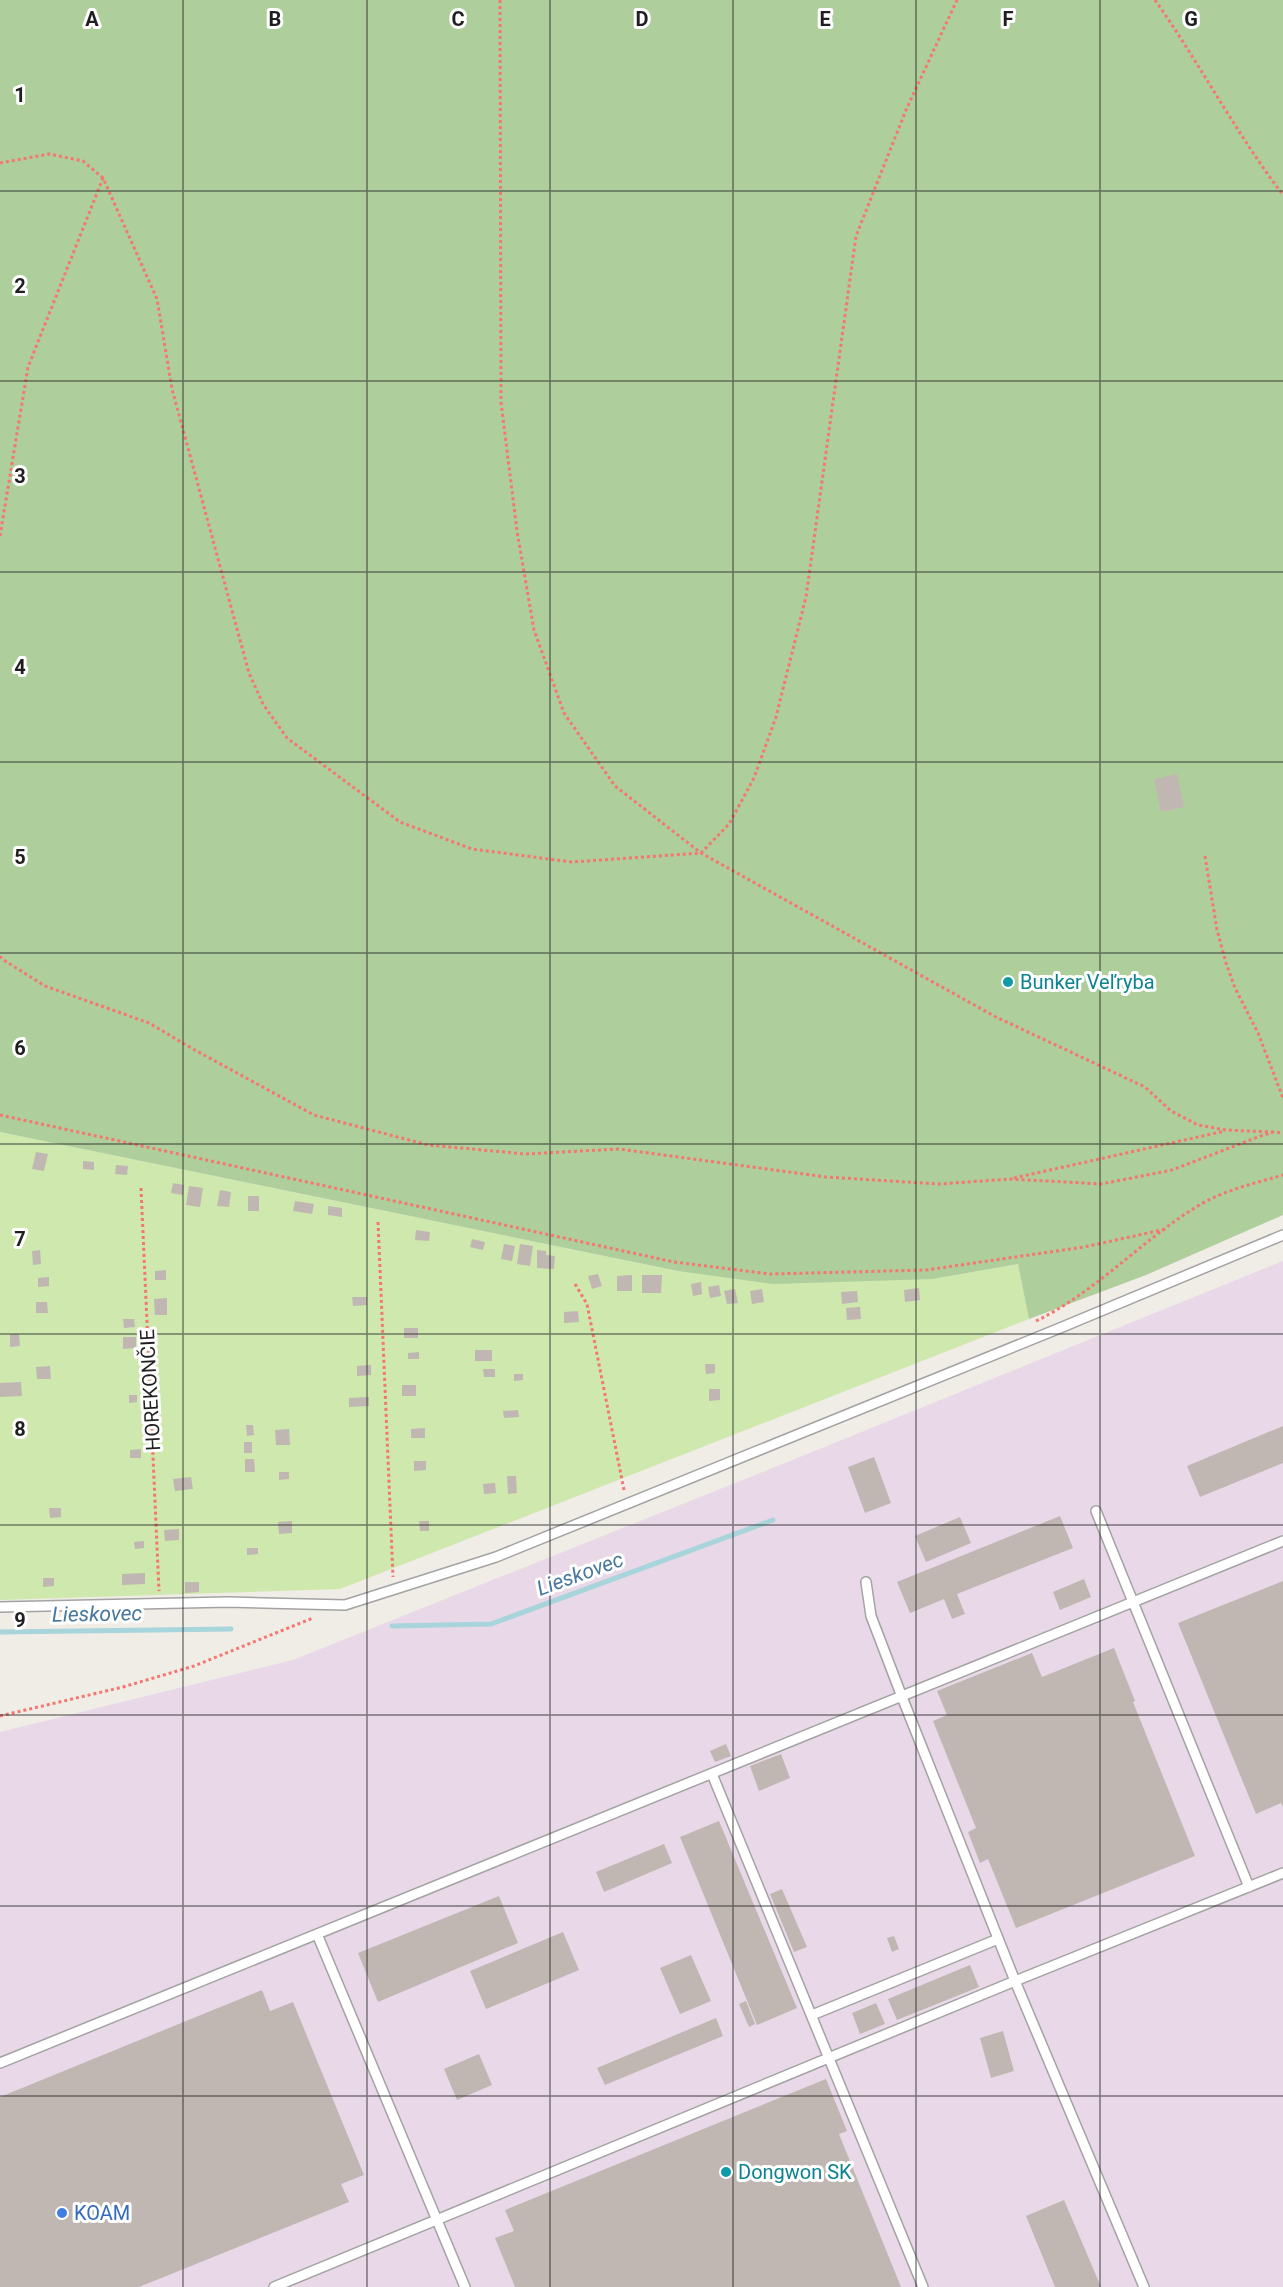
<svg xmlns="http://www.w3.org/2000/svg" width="1283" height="2287" font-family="Roboto,sans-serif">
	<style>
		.industrial { fill: #e9d8e7 }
		.grass { fill: #cee8ad }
		.forest { fill: #aece9c }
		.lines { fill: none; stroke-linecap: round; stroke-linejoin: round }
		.stream { stroke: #a8d4dc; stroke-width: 5 }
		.building { fill: #c0b7b2 }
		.lane-casing { stroke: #a3a3a3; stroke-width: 12 }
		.path { stroke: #f67670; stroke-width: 3; stroke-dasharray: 3 3; stroke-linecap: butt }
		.lane { stroke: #fff; stroke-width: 9 }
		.grid { fill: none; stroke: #1f1f1f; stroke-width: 1.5; stroke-opacity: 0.55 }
		.culture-dot { fill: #0f9aa8; stroke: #fff; stroke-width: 2 }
		.shop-dot { fill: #3f7fe0; stroke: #fff; stroke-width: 2 }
		.labels { text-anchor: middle; stroke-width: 6; stroke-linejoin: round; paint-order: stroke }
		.culture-label { font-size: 20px; fill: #0d838f; stroke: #fff; text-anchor: start }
		.street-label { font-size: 20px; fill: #1f1f1f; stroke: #fff }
		.shop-label { font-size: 20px; fill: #366cbe; stroke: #fff; text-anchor: start }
		.water-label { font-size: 21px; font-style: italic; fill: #47789d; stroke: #fff }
		.grid-label { font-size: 20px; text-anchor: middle; font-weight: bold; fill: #1f1f1f; stroke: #fff; stroke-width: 6; stroke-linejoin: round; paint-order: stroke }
	</style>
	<rect width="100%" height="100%" fill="#f0ece6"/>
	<path class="industrial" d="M1283,1261V2287H0V1732L293,1660L790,1461Z"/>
	<path class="grass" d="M0,1132L678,1271L933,1279L1018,1264L1029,1319L340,1589L0,1600Z"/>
	<path class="forest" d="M0,0H1283V1215L1146,1275L1029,1319L1018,1264L933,1279L773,1284L678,1271L0,1132Z"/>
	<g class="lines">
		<path class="stream" d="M392,1626L491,1624L773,1520
			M0,1632L231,1629"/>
	</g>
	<path class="building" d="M1177,774L1184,807L1161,812L1154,779Z
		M36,1152L48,1154L44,1171L32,1169Z
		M83,1161L94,1162V1170L83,1169Z
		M116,1165L128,1166L127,1175L115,1174Z
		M173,1183L184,1185L183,1195L171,1193Z
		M189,1186L203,1188L200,1207L186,1205Z
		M220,1190L231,1192L229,1207L217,1206Z
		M248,1196H259V1211H248Z
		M295,1201L314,1204L312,1214L293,1211Z
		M328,1206L342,1208V1217L328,1215Z
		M416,1230L430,1232L429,1241L415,1240Z
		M472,1239L485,1242L483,1250L470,1247Z
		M504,1244L515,1246L512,1261L501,1259Z
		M520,1244L533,1246L530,1266L517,1264Z
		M40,1250L41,1264L33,1265L32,1251Z
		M537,1250L546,1251V1255L555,1256L554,1269L537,1268Z
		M166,1270V1280H155V1271Z
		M598,1274L602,1286L592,1289L588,1276Z
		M632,1275V1291H617V1276Z
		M642,1275H662L661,1293H642Z
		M49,1277V1286L38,1287V1278Z
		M701,1282L702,1294L693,1296L691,1284Z
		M719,1285L721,1296L710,1298L708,1287Z
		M919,1288L920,1300L905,1302L904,1290Z
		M735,1289L738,1303L727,1304L724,1291Z
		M762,1289L764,1302L752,1304L750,1291Z
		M857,1291L858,1302L842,1304L841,1292Z
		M352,1297H367V1305L353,1306Z
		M167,1298V1315H155L154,1299Z
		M36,1302H47L48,1313H36Z
		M860,1307L861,1319L847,1320L846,1308Z
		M578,1311L579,1322L564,1323V1312Z
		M123,1319H134L135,1327L124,1328Z
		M404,1328H418V1338H404Z
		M10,1334H19L20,1346L10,1347Z
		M123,1337H136V1348L123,1349Z
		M475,1350H492V1361H475Z
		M419,1352V1359H408V1353Z
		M705,1364H715V1373L706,1374Z
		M371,1365V1375L357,1376V1366Z
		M50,1366L51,1379H37L36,1367Z
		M483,1369H495V1377H484Z
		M514,1374H523V1380L514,1381Z
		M21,1382L22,1396L0,1397V1383Z
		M402,1385H416V1396H402Z
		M709,1389H720V1400L709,1401Z
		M129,1395H137V1402L129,1403Z
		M369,1397V1406L349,1407V1398Z
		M518,1410L519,1417L504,1418L503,1411Z
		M246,1425H253L254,1435L247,1436Z
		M1283,1426V1463L1200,1497L1187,1466Z
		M425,1428V1438H411V1429Z
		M289,1429L290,1445H276L275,1430Z
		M244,1442H252V1453H244Z
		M141,1449V1458H130V1450Z
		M874,1457L891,1503L865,1513L848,1467Z
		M245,1459H254L255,1472H245Z
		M414,1461H426V1470L414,1471Z
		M279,1472H289V1479L279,1480Z
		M507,1476H516L517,1493L508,1494Z
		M191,1477L193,1489L175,1491L173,1479Z
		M495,1483L496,1493L484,1494L483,1484Z
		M49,1508H61V1517L50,1518Z
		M1060,1516L1073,1548L957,1594L965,1614L952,1619L944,1599L910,1613L897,1582Z
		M960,1517L971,1543L926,1562L915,1536Z
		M292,1521V1533L279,1534L278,1522Z
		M419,1521H429V1531H420Z
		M179,1529V1540L165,1541L164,1530Z
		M144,1541V1548L135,1549L134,1542Z
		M247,1548H258V1554L247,1555Z
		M145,1573V1584L122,1585V1574Z
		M43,1578H54V1586L43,1587Z
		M1084,1579L1091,1597L1060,1610L1053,1592Z
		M1283,1581V1807L1281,1803L1256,1814L1178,1623Z
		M185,1582H199V1592L185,1593Z
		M1114,1648L1135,1701L1133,1702L1195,1856L1016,1928L988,1859L980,1863L968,1832L976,1828L933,1721L947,1715L937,1691L1032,1653L1042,1677Z
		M726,1744L731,1756L715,1762L710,1751Z
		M781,1754L790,1778L759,1791L750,1766Z
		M719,1821L797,2008L757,2025L680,1837Z
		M664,1844L672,1863L604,1892L596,1872Z
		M782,1889L807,1947L794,1952L770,1894Z
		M499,1896L518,1943L378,2002L358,1953Z
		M563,1932L579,1970L486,2009L470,1971Z
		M894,1936L899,1949L892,1952L887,1938Z
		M691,1955L711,2001L680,2014L660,1968Z
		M970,1965L979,1987L897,2020L888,1999Z
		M262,1990L270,2011L293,2002L364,2175L341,2184L349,2202L139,2287H0V2097Z
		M746,2001L755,2024L749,2027L739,2004Z
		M876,2003L885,2024L860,2034L852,2013Z
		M716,2018L723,2036L605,2085L597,2068Z
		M1003,2031L1014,2071L991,2078L980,2038Z
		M479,2054L492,2085L457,2100L444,2069Z
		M826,2079L847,2131L839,2134L901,2287H515L495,2238L514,2231L505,2210Z
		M1064,2200L1101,2287H1055L1026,2216Z"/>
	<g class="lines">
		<defs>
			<path id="lane" d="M1096,1511L1249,1887
				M866,1582L871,1616L902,1697L1015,1981L1144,2287
				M0,1607L228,1602L345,1605L496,1557L1060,1328L1283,1235
				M712,1774L923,2287
				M317,1934L465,2287
				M812,2015L998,1939
				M0,2063L1283,1541
				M274,2287L1015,1981L1283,1873"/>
		</defs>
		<use href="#lane" class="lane-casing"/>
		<path class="path" d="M500,0L501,402L517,531L534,630L564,713L615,786L701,853L994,1016L1145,1087L1171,1111L1198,1125L1226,1130L1273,1132
			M1155,0C1200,64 1236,133 1283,195
			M0,163L49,154L83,161L103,178L157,299L172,389L249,673L263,704L287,738L400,822L472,849L572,862L701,853L729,824L754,778L776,717L806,597L856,236L906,110L957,0
			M0,536L28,367L103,178
			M1205,856L1217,930L1226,963L1235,988L1258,1033L1283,1098
			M0,956L2,959L45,986L149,1023L193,1049L314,1115L428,1145L526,1154L619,1149L826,1177L939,1184L1010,1179L1101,1184L1172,1170L1258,1137L1273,1132L1283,1133
			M0,1115L674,1262L770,1274L926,1270L1084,1247L1166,1229
			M1014,1178L1225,1131
			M141,1188L159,1591
			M378,1222L393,1577
			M575,1284L587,1304L624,1490
			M1036,1321C1094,1293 1139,1243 1193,1209C1220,1191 1252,1184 1283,1175
			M0,1716L123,1687L194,1666L313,1618"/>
		<use href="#lane" class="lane"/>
	</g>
	<path class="grid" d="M183,0V2287M367,0V2287M550,0V2287M733,0V2287M916,0V2287M1100,0V2287M0,191H1283M0,381H1283M0,572H1283M0,762H1283M0,953H1283M0,1144H1283M0,1334H1283M0,1525H1283M0,1715H1283M0,1906H1283M0,2096H1283"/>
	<g class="culture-dot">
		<circle cx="1008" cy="982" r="6"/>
		<circle cx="726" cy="2172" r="6"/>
	</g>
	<circle class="shop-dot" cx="62" cy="2213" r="6"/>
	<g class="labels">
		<g class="culture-label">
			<text x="1020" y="989">Bunker Veľryba</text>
			<text x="738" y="2179">Dongwon SK</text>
		</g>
		<g class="street-label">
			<text transform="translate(150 1390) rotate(-93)" y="7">HOREKONČIE</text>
		</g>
		<g class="shop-label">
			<text x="74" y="2220">KOAM</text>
		</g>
		<g class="water-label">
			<text transform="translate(580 1574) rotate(-20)" y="7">Lieskovec</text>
			<text transform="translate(97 1614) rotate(-1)" y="7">Lieskovec</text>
		</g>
	</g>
	<g class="grid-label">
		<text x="92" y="26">A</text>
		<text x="275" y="26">B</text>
		<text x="458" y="26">C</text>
		<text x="642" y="26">D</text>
		<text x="825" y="26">E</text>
		<text x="1008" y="26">F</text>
		<text x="1191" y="26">G</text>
		<text x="20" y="102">1</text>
		<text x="20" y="293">2</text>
		<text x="20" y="483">3</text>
		<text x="20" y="674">4</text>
		<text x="20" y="864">5</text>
		<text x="20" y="1055">6</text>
		<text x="20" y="1246">7</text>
		<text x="20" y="1436">8</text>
		<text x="20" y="1627">9</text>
	</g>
</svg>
